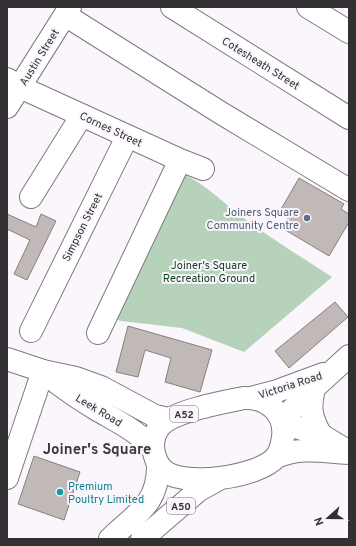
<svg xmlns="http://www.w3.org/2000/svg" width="356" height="546" font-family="Overpass,sans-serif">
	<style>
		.green { fill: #b6d2bb }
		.building { fill: #c0b9b7; stroke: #86807e }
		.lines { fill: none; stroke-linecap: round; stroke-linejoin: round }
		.minor-casing { stroke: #7d7a7f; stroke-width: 24 }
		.major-casing { stroke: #7d7a7f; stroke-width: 24 }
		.highway-casing { stroke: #7d7a7f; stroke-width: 24 }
		.minor { stroke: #fff; stroke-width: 22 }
		.major { stroke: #fff; stroke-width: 22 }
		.highway { stroke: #fff; stroke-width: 22 }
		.service-dot { fill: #5c6f8a; stroke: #faf6fc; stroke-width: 1.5 }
		.culture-dot { fill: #0f9aa8; stroke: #faf6fc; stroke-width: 1.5 }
		.labels { text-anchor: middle; stroke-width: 4; stroke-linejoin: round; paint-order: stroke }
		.shield { fill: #faf6fc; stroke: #6e6b6f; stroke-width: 1 }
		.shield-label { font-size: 10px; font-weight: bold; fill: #323033 }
		.street-label { font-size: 11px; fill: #323033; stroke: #faf6fc }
		.service-label { font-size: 11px; fill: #4e5e75; stroke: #faf6fc; text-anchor: end }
		.park-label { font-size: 11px; fill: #0f411f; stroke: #faf6fc }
		.culture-label { font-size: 11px; fill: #0d838f; stroke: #faf6fc; text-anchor: start }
		.district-label { font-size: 15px; font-weight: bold; fill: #3d3a3e; stroke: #faf6fc }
	</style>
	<rect width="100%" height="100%" fill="#faf6fc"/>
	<path class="green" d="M183,174C206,184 224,204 245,219C273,240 303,258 332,277L244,352L182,328L121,321L111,318Z"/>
	<path class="building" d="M299,178L344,204L341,209L349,214V222L329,256L282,228L289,216L280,211Z
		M7,214L36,227L41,214L56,221L27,280L14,274L30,240L7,229Z
		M335,302L348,317L289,368L275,351Z
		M128,326L212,350L200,392L165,382L171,358L145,350L138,377L116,372Z
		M34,456L80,472L64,520L18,504Z"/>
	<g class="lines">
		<defs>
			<path id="minor" d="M172,7L349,118
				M308,7L349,32
				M65,15L221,113L349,190
				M7,79L20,87L180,160L203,169
				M7,107L70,7
				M31,197L82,115
				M31,331L127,137
				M98,333L180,160
				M7,478L43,371"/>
			<path id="major" d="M314,389C309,407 311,418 321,435
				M251,398L277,391L323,374
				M282,421L301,400L349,356"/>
			<path id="highway" d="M7,359L43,371L76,378L101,387L155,416L169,419
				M44,373C61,386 77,398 96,409C116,421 139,431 153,450
				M244,398C267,397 286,413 283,437C282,444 281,451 276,457C260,477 181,489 162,469C156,463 154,455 153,447C153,439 155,431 161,425C174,411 224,402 244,398Z
				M283,423L321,435L349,452
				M276,457C304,446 321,452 349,453
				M110,539C135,514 159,505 158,464
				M142,539L199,490L219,479"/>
		</defs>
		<use href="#minor" class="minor-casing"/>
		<use href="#major" class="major-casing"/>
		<use href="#highway" class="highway-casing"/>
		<use href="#minor" class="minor"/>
		<use href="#major" class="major"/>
		<use href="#highway" class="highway"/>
	</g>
	<circle class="service-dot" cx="307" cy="218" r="4"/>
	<circle class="culture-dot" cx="60" cy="492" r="4"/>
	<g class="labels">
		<g class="shield">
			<rect x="170" y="406" width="28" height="16" rx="3"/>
			<rect x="167" y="498" width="28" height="16" rx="3"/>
		</g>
		<g class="shield-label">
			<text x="184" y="418">A52</text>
			<text x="181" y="510">A50</text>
		</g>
		<g class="street-label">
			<text transform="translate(39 57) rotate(-58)" y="4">Austin Street</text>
			<text transform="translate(261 63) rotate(32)" y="4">Cotesheath Street</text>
			<text transform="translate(111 129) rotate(25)" y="4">Cornes Street</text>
			<text transform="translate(82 227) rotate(-63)" y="4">Simpson Street</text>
			<text transform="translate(290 385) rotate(-18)" y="4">Victoria Road</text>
			<text transform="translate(99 410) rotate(31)" y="4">Leek Road</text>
		</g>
		<g class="service-label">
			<text x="299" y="216">Joiners Square<tspan x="299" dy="13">Community Centre</tspan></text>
		</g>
		<g class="park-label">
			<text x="209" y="269">Joiner's Square<tspan x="209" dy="13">Recreation Ground</tspan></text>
		</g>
		<g class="culture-label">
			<text x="68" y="490">Premium<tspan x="68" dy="13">Poultry Limited</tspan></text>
		</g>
		<g class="district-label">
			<text x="97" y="454">Joiner's Square</text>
		</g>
	</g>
	<rect width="356" height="546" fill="none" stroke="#323033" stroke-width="16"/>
	<g transform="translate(328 518) rotate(249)" stroke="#faf6fc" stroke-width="3" paint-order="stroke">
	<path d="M0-3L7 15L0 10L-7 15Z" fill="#323033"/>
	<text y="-6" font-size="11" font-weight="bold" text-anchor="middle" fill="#323033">N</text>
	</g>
</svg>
